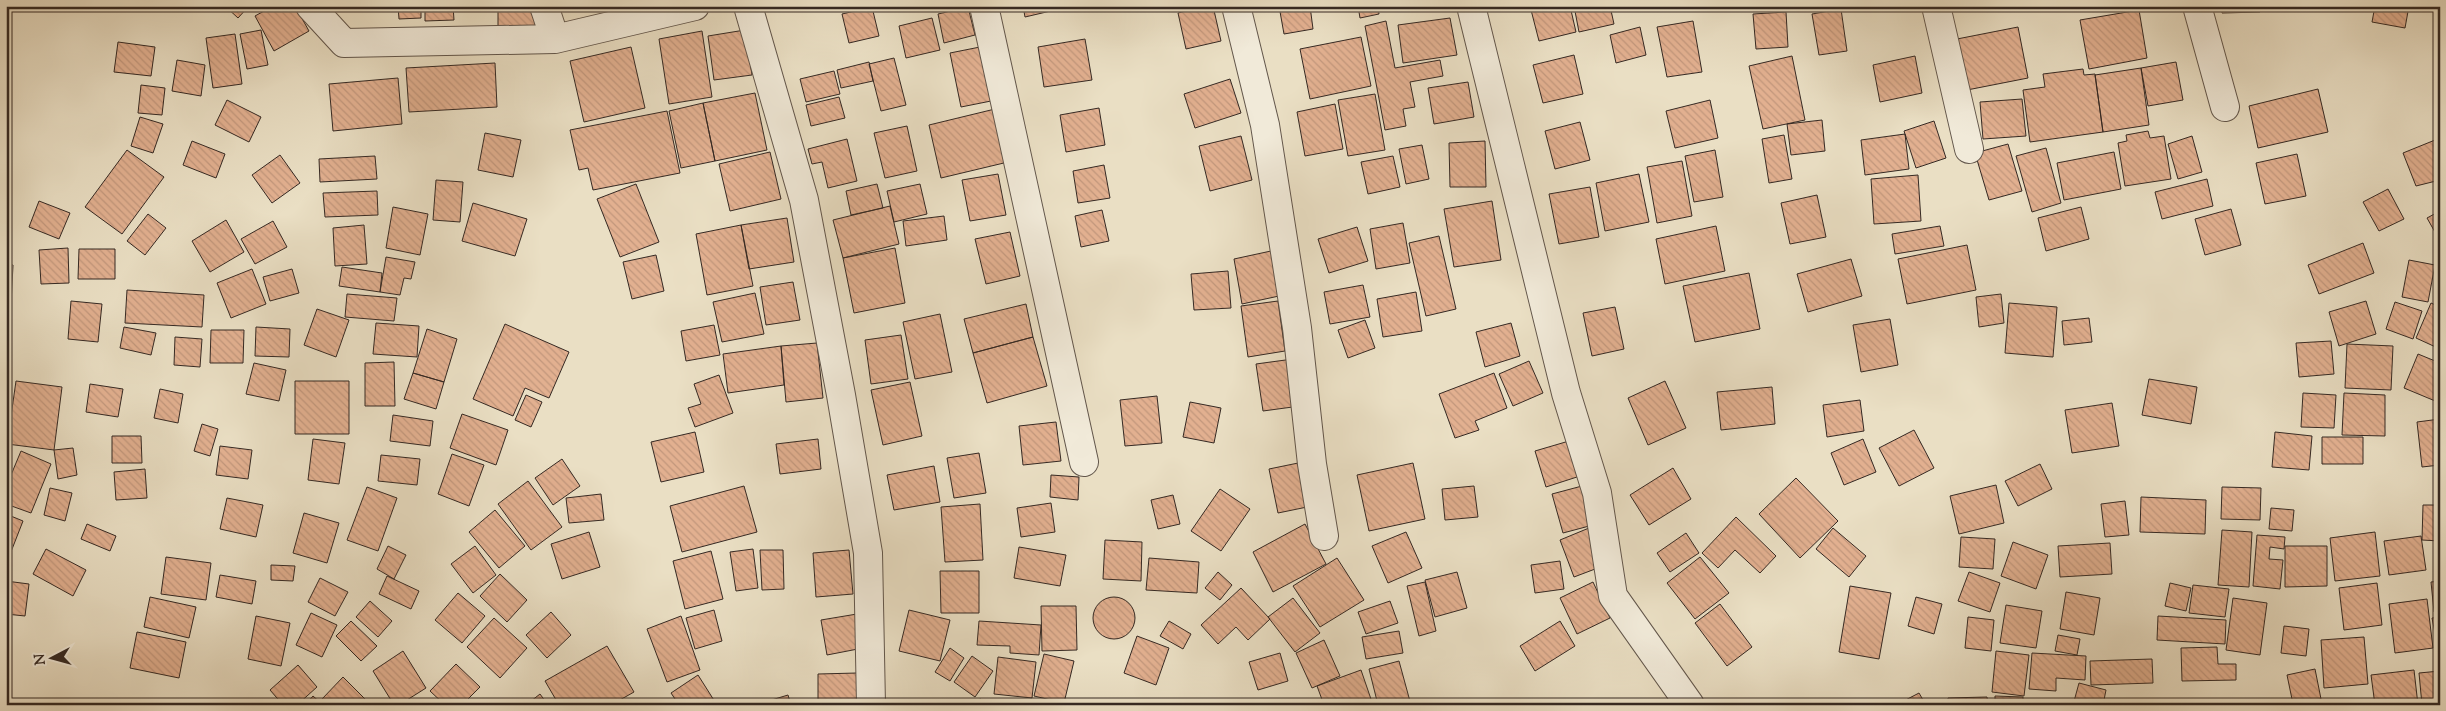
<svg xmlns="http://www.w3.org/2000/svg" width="2446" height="711" font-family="'Sorts Mill Goudy',serif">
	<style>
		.building { fill: url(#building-back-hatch); stroke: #352923 }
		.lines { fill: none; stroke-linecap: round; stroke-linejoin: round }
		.minor-casing { stroke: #62564b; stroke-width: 30 }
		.minor { stroke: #f1ead9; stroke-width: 28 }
	</style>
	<defs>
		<pattern id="building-back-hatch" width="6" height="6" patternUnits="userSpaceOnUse" patternTransform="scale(1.25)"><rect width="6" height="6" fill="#e2b090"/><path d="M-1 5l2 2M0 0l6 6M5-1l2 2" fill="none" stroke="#c2977c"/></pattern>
	</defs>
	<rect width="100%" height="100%" fill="#eadfc4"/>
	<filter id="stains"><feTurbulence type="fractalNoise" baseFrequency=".004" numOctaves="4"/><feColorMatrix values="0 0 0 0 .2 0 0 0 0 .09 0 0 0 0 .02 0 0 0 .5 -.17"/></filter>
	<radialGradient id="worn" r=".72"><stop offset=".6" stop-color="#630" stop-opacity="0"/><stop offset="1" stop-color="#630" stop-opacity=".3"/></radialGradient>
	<path class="building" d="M225,6H249L238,18Z
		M273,6H295L309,31L274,51L255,16Z
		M398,6H421V18L399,19Z
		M425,6H453L454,20L425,21Z
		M498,6H539L540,31L498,33Z
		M1023,6H1072L1025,17Z
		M1205,6H1213L1221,41L1186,49L1178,13Z
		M1279,6H1310L1313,29L1284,34Z
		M1358,6H1378L1379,14L1360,18Z
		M1530,6H1570L1576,32L1539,41Z
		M1574,6H1610L1614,24L1579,32Z
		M2222,6H2259L2260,12L2222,13Z
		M2375,6H2409L2405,28L2372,22Z
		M872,7L879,36L849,43L842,14Z
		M968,7L975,35L944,43L938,14Z
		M1841,9L1847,51L1819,55L1812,14Z
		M2139,10L2147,58L2089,69L2080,20Z
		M1786,12L1788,47L1756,49L1753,14Z
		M932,18L940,50L906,58L899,26Z
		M1450,18L1457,55L1403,63L1398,25Z
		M1386,21L1395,68L1440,60L1443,76L1410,82L1415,107L1403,109L1406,126L1385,130L1365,26Z
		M1693,21L1702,72L1667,77L1657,27Z
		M1640,27L1646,55L1616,63L1610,35Z
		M2018,27L2028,78L1967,90L1957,39Z
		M261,30L268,65L247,69L240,34Z
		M745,30L752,75L714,80L708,36Z
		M702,31L712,97L669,104L659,39Z
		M235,34L242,84L213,88L206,38Z
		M1361,37L1371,86L1310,99L1300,49Z
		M1085,39L1092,80L1044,87L1038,47Z
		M118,42L155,47L151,76L114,72Z
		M631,47L645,108L584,122L570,61Z
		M980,47L991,101L961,107L950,53Z
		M1574,55L1583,94L1543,103L1533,65Z
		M1792,56L1805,120L1763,129L1749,66Z
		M1915,56L1922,93L1880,102L1873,65Z
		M894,58L906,105L881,111L869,64Z
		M177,60L205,65L201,96L172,91Z
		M869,62L873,81L841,88L837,70Z
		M2176,62L2183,100L2148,106L2141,68Z
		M495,63L497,107L409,112L406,68Z
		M2141,68L2149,125L2103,132L2095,75Z
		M2083,69L2084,75L2095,74L2103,132L2030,142L2023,90L2045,87L2043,74Z
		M834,71L840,94L806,102L800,79Z
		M398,78L402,124L333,131L329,84Z
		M1230,79L1241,113L1195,128L1184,94Z
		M1468,82L1474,117L1434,124L1428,88Z
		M141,85L165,88L162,115L138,113Z
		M2318,89L2328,132L2258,148L2249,106Z
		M755,93L767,150L715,161L703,103Z
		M1375,94L1385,150L1348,156L1338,100Z
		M839,97L845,118L811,126L806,105Z
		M2022,99L2026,136L1983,139L1980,102Z
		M227,100L261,117L249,142L215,125Z
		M1710,100L1718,138L1675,148L1666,111Z
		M703,103L715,161L681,168L669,111Z
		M1335,104L1343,149L1305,156L1297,112Z
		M1099,108L1105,145L1066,152L1060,115Z
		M995,109L1008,162L941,178L929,125Z
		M667,111L680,173L593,190L588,168L579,170L570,130Z
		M140,117L163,124L153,153L131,146Z
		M1822,120L1825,151L1791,155L1787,124Z
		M1934,121L1946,158L1916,168L1904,131Z
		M1580,122L1590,160L1555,169L1545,131Z
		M907,126L917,171L885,178L874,133Z
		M2148,131L2150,138L2164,136L2171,179L2125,186L2118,143L2127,141L2126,135Z
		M485,133L521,140L513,177L478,170Z
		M1905,134L1909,169L1865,175L1861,140Z
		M1784,135L1792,179L1769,183L1762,139Z
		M1241,136L1252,180L1210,191L1199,146Z
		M2192,136L2202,172L2178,179L2168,144Z
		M2440,138V180L2416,186L2403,153Z
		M847,139L857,181L828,188L822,162L812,164L808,149Z
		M192,141L225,154L216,178L183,165Z
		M1485,141L1486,187H1450L1449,143Z
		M2008,144L2022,191L1989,200L1975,153Z
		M1422,145L1429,179L1406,184L1399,149Z
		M2046,148L2061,203L2032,212L2016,156Z
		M127,150L164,177L122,234L85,207Z
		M1715,150L1723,197L1694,202L1685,156Z
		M770,152L781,199L730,211L719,164Z
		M2114,152L2121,189L2064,200L2057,163Z
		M2297,154L2306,196L2265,204L2256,163Z
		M280,155L300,183L272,203L252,175Z
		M375,156L377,179L320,182L319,159Z
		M1393,156L1400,187L1368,194L1361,162Z
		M1682,161L1692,216L1657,223L1647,167Z
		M1104,165L1110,198L1078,203L1073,171Z
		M998,174L1006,215L970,221L962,180Z
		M1639,174L1649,222L1605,231L1596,183Z
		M1918,175L1921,221L1874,224L1871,179Z
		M2207,179L2213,206L2162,219L2155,192Z
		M436,180L463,182L460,222L433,220Z
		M636,184L659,242L620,257L597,199Z
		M877,184L883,208L851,215L846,191Z
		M920,184L927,214L894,222L887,191Z
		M1590,187L1599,237L1559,244L1549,194Z
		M2388,189L2404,219L2379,231L2363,202Z
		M377,191L378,215L325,217L323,193Z
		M1817,195L1826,237L1790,244L1781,203Z
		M39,201L70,213L59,239L29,227Z
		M1492,201L1501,260L1454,267L1444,209Z
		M473,203L527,219L515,256L462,241Z
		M890,206L899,244L843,258L833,220Z
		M393,207L428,214L420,255L386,248Z
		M2081,207L2089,239L2046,251L2038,218Z
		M2231,209L2241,245L2205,255L2195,219Z
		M1102,210L1109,241L1081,247L1075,216Z
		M2440,211V241L2427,218Z
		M148,214L166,228L145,255L127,241Z
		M944,216L947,240L906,246L903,221Z
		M787,218L794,262L749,269L741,225Z
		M226,220L244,252L210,272L192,241Z
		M273,221L287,247L255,264L241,239Z
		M1403,223L1410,263L1376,269L1370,229Z
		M364,225L367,264L335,266L333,228Z
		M741,225L753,286L707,295L696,234Z
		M1716,226L1725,271L1665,284L1656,239Z
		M1940,226L1944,246L1895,254L1892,234Z
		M1357,227L1368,261L1329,273L1318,239Z
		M1010,232L1020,276L986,284L975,239Z
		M1439,236L1456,309L1426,316L1409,243Z
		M2363,243L2374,273L2319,294L2308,265Z
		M1967,245L1976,290L1907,304L1898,259Z
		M68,248L69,283L41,284L39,250Z
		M895,248L905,303L854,313L843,258Z
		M79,249H115V279H78Z
		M1271,251L1279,296L1242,304L1234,259Z
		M656,255L664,291L632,299L623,262Z
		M386,257L415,262L411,279L404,278L400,295L380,292Z
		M1851,259L1862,296L1808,312L1797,274Z
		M2409,260L2435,265L2428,302L2402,297Z
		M6,264L13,265L11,304L6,303Z
		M342,267L382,273L380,292L339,286Z
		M252,269L266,304L231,318L217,283Z
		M292,269L299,293L270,301L263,277Z
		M1228,271L1231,308L1194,310L1191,274Z
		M1749,273L1760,329L1695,342L1683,286Z
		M793,282L800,320L766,325L760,287Z
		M1363,285L1370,317L1330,324L1324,292Z
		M127,290L204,295L202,327L125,323Z
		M1416,292L1422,331L1383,337L1377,299Z
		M755,293L764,334L722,342L713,302Z
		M347,294L397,298L394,321L345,317Z
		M2001,294L2004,323L1979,327L1976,297Z
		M71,301L102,304L98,342L68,339Z
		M1278,301L1285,351L1248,357L1241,306Z
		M2366,301L2376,334L2339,346L2329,312Z
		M2395,302L2422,311L2413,339L2386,329Z
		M2009,303L2057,307L2053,357L2005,353Z
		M2431,303L2440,307V349L2416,338Z
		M1026,304L1033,337L973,353L964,319Z
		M1615,307L1624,349L1592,356L1583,313Z
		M317,309L349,320L336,357L304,345Z
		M940,314L952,372L915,379L903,322Z
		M2089,318L2092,342L2064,345L2062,321Z
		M1890,319L1898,365L1861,372L1853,325Z
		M1365,320L1375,348L1348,358L1338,330Z
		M376,323L419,326L417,357L373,354Z
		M1511,323L1520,356L1485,367L1476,332Z
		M505,324L569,352L549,398L525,388L513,416L473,399Z
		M714,325L720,355L686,361L681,331Z
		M124,327L156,333L151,355L120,348Z
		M256,327L290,329L289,357L255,356Z
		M427,329L457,339L444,382L413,373Z
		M211,330H244L243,363H210Z
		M901,335L908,379L871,384L865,340Z
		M175,337L202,339L200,367L174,365Z
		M1033,337L1047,386L987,403L973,353Z
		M2331,341L2334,374L2299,377L2296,343Z
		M817,343L823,398L786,402L781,346Z
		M2347,344L2393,346L2391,390L2345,388Z
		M781,346L784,385L728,393L723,354Z
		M2418,354L2440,363V403L2404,388Z
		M1293,359L1300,406L1263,411L1256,364Z
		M1529,361L1543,393L1513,406L1499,374Z
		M394,362L395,406H365V363Z
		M254,363L286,370L279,401L246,394Z
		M413,373L444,382L436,409L404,399Z
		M1494,373L1507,408L1475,421L1479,430L1455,438L1439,394Z
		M719,375L733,413L695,427L688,408L701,404L694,384Z
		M2149,379L2197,387L2191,424L2142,415Z
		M16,381L62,387L54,450L7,444Z
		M295,381H349V434H295Z
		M1665,381L1686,428L1648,445L1628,398Z
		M910,382L922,436L883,445L871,390Z
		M90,384L123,389L118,417L86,412Z
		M1772,387L1775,424L1721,430L1717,392Z
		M160,389L183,394L178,423L154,418Z
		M2303,393L2336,395L2334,428L2301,427Z
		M2344,393L2385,395V436L2342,435Z
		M526,395L542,402L531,427L515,420Z
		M1157,396L1162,443L1125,446L1120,400Z
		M1860,400L1864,431L1827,437L1823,405Z
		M1190,402L1221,408L1214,443L1183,437Z
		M2112,403L2119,446L2072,453L2065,410Z
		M462,414L508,430L496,465L450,448Z
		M393,415L433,421L430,446L390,441Z
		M2440,419V465L2422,467L2417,422Z
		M1056,422L1061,461L1023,465L1019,426Z
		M202,424L218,429L210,456L194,451Z
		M1914,430L1934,468L1899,486L1879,448Z
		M695,432L704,472L661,482L651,442Z
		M2275,432L2312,436L2309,470L2272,467Z
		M112,436H141L142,463H112Z
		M2322,437H2363V464H2322Z
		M313,439L345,443L339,484L308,480Z
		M818,439L821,469L780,474L776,444Z
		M1863,439L1876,472L1844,485L1831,453Z
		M1569,441L1580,476L1546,487L1535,451Z
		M220,446L252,450L248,479L216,475Z
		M73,448L77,475L58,479L54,450Z
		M21,451L51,464L31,513L6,504V487Z
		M979,453L986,493L954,498L947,458Z
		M452,454L484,465L469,506L438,494Z
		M381,455L420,459L417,485L378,481Z
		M562,459L580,486L553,505L535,478Z
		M1303,462L1312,506L1278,513L1269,469Z
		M1413,463L1425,519L1369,531L1357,475Z
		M2040,464L2052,489L2018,506L2005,481Z
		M934,466L940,502L894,510L887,475Z
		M1673,468L1691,499L1649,525L1630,495Z
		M145,469L147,498L116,500L114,472Z
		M1051,475L1079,477L1078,500L1050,497Z
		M1796,478L1838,521L1800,558L1759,514Z
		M528,481L562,527L531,550L498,504Z
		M1996,485L2004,523L1959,534L1950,496Z
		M744,486L757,532L682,552L670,506Z
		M1474,486L1478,517L1445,520L1442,489Z
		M1582,486L1593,525L1563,533L1552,494Z
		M367,487L397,498L378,551L347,540Z
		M2222,487L2261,488L2260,520L2221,519Z
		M50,488L72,493L65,521L44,515Z
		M1220,489L1250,509L1221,551L1191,531Z
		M601,494L604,520L569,523L566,498Z
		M1173,495L1180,524L1158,529L1151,500Z
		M2141,497L2206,500L2205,534L2140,532Z
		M227,498L263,505L256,537L220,529Z
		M2125,501L2129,535L2105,537L2101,504Z
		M1051,503L1055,532L1021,537L1017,508Z
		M980,504L983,560L945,562L941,507Z
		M2423,505H2440V541L2422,540Z
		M2271,508L2294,510L2292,531L2269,529Z
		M495,510L525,546L499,568L469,532Z
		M304,513L339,523L327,563L293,553Z
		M6,514L23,521L7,562L6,561Z
		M1736,517L1776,556L1760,573L1735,550L1718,568L1702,553Z
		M87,524L116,536L110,551L81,539Z
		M1305,524L1326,564L1273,592L1253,552Z
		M1589,528L1603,566L1574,577L1560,540Z
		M1833,528L1866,556L1849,577L1816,549Z
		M2222,530L2252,532L2249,587L2218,585Z
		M589,532L600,567L562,579L551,544Z
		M1406,532L1422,568L1388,583L1372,546Z
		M2375,532L2380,576L2335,581L2330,538Z
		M1686,533L1699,553L1670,572L1657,553Z
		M2257,535L2285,537L2284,549L2270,547L2269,559L2283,560L2280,589L2253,586Z
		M2421,536L2426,570L2389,575L2384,541Z
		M1961,537L1995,539L1993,569L1959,567Z
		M1105,540L1142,542L1141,581L1103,579Z
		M2013,542L2048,555L2036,589L2001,576Z
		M2110,543L2112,574L2060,577L2058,546Z
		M388,546L406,555L394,579L377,569Z
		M475,546L496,575L473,593L451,564Z
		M2285,546H2327V586L2285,587Z
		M1019,547L1066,555L1060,586L1014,578Z
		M46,549L86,570L73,596L33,574Z
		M753,549L758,588L736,591L730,552Z
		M760,550H783L784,589L762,590Z
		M849,550L853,594L816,597L813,553Z
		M711,551L723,599L685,609L673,561Z
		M166,557L211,563L206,600L161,594Z
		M1700,557L1729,593L1695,619L1667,583Z
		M1149,558L1199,562L1197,593L1146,590Z
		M1337,558L1364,600L1320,627L1293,586Z
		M1560,561L1564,589L1535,593L1531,565Z
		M271,565L295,566L293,581L271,580Z
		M940,571H979V613H941Z
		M1218,572L1232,585L1220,600L1205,588Z
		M1457,572L1467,608L1435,617L1425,580Z
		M1969,572L2000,583L1990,612L1958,601Z
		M500,574L527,600L507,622L480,596Z
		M220,575L256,581L252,604L216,597Z
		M387,576L419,591L411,609L379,594Z
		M320,578L348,592L335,616L308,602Z
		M6,581L29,584L25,616L6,614Z
		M2440,581V611L2434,612L2431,582Z
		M1425,582L1436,631L1419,636L1407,586Z
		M1593,582L1610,618L1577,634L1560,598Z
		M2170,583L2191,588L2186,611L2165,606Z
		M2377,583L2382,625L2344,630L2339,588Z
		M2193,585L2229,589L2225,617L2189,613Z
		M1850,586L1891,593L1879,659L1839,652Z
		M1241,588L1270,619L1248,640L1236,627L1218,644L1201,625Z
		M2066,592L2100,598L2094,635L2060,629Z
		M458,593L485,616L462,643L435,620Z
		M1093 618a21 21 0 1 1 42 0a21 21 0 1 1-42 0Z
		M150,597L196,607L189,638L144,627Z
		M1916,597L1942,604L1934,634L1908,626Z
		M1293,598L1320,633L1295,652L1268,617Z
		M2233,598L2267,603L2260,655L2226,650Z
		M2427,599L2433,648L2395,653L2389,604Z
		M370,601L392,621L378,637L356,617Z
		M1390,601L1398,623L1366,634L1358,612Z
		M1720,604L1752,647L1727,666L1695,623Z
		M2006,605L2042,611L2036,648L2000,643Z
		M1041,606H1076L1077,650L1042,651Z
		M714,610L722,641L695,649L686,618Z
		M909,610L950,620L940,661L899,651Z
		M551,612L571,635L547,658L526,635Z
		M311,613L337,625L322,657L296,645Z
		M857,614L863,648L827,655L821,620Z
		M256,616L290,623L281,666L248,659Z
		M681,616L700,670L667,682L647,629Z
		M2158,616L2226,620L2225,644L2157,640Z
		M1968,617L1994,620L1991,651L1965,648Z
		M2440,617V644H2437L2432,618Z
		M494,618L527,648L500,678L467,647Z
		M351,621L377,646L361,661L336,636Z
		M979,621L1041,625L1039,655L1010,653V646L977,645Z
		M1169,621L1191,634L1183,649L1160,636Z
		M1560,621L1575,646L1535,671L1520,646Z
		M2284,626L2309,629L2306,656L2281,653Z
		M1399,631L1403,653L1366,659L1362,637Z
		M137,632L186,642L179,678L130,668Z
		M2058,635L2080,639L2077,655L2055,651Z
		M1137,636L1169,648L1156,685L1124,673Z
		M2364,637L2368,684L2324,688L2321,640Z
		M1324,640L1340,676L1312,688L1296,653Z
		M607,646L634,692L611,705H559L545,681Z
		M2217,647L2218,664H2236V680L2182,681L2181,648Z
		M950,648L964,658L950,681L935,672Z
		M403,651L426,688L399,705H394L373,671Z
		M1996,651L2029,655L2024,696L1992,692Z
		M1280,653L1288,681L1258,690L1249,662Z
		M2032,653L2086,656L2085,680L2056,678V691L2029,689Z
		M1044,654L1074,661L1064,703L1034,696Z
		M972,656L993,671L975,697L954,682Z
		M998,657L1036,662L1032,698L994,694Z
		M2152,659L2153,683L2091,685L2090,661Z
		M1399,661L1411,705H1378L1369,669Z
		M456,664L480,687L462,705H445L430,691Z
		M298,665L317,687L297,705H283L270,690Z
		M2315,669L2321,699L2293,704L2287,675Z
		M1361,670L1373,705H1324L1317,686Z
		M2414,670L2418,705H2375L2371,675Z
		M2440,671V705H2422L2419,673Z
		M857,673V705H818V674Z
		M698,675L717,705H679L671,693Z
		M343,677L370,704L369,705H328L322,699Z
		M2079,683L2106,690L2103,705H2073Z
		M1919,693L1926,705H1896Z
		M540,694L548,705H526Z
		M788,695L791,705H755Z
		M313,696L323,705H305Z
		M1995,696L2023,697V705H1995Z
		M1987,697L1988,705H1948V698Z
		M981,699L982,705H955Z"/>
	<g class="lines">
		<defs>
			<path id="minor" d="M310,6L344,43L555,39L695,6
				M544,6L555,39
				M748,6L804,200L841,395L868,553L871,705
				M984,6L1084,462
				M1236,6L1265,125L1297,328L1312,464L1324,536
				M1471,6L1566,393L1597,493L1613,596L1690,705
				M1936,6L1969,149
				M2197,6L2225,107"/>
		</defs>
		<use href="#minor" class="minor-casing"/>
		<use href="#minor" class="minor"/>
	</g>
	<rect width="2446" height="711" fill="none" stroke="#eadfc4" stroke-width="25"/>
	<rect x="8" y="8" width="2431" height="696" fill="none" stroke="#352923" stroke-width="2.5"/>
	<rect x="12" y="12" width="2421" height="686" fill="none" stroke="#352923"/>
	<g transform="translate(52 658) rotate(264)" stroke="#f1ead9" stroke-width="4" paint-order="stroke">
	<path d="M0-4L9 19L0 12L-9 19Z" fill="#352923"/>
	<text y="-8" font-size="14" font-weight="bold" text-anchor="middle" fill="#352923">N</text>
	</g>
	<rect width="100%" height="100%" filter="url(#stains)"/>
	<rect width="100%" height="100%" fill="url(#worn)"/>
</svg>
